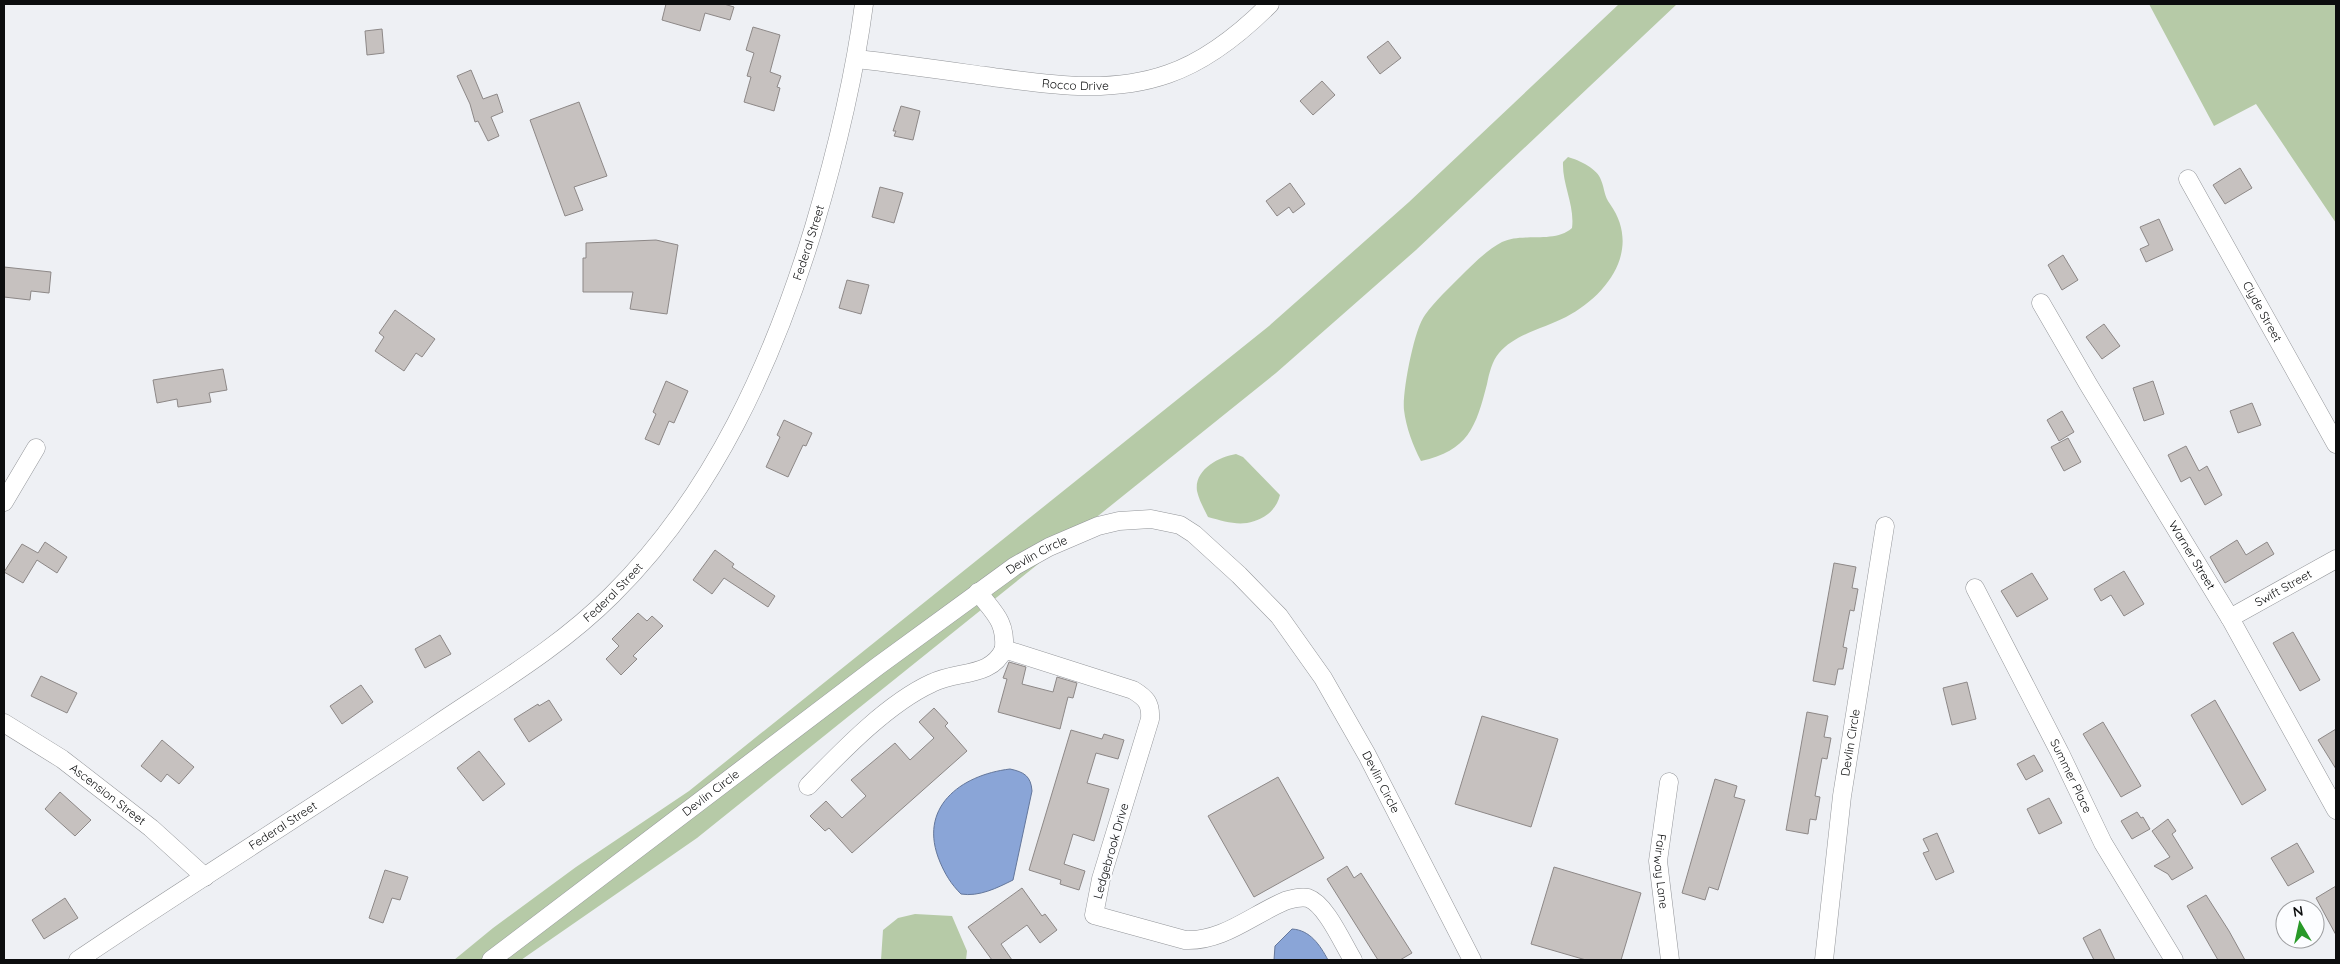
<svg xmlns="http://www.w3.org/2000/svg" width="2340" height="964" font-family="Quicksand,sans-serif">
	<style>
		.green { fill: #b6caa7 }
		.water { fill: #8aa5d7; stroke: #64779b }
		.building { fill: #c6c1bf; stroke: #8d8887 }
		.lines { fill: none; stroke-linecap: round; stroke-linejoin: round }
		.minor-casing { stroke: #939599; stroke-width: 19 }
		.minor { stroke: #fff; stroke-width: 18 }
		.labels { text-anchor: middle; stroke-width: 4; stroke-linejoin: round; paint-order: stroke }
		.street-label { font-size: 12px; fill: #0c0d0e; stroke: #fcfdff }
	</style>
	<rect width="100%" height="100%" fill="#eef0f4"/>
	<path class="green" d="M1619,4H1677L1416,250L1276,373L697,838L521,960H454L493,928L576,867L689,791L1269,326L1409,202Z
		M2149,4H2336V223L2256,104L2214,126Z
		M1568,157C1579,160 1598,169 1601,180C1605,190 1604,196 1610,204C1642,249 1608,295 1566,317C1545,328 1515,334 1499,353C1492,361 1489,374 1487,384C1476,427 1468,451 1421,461C1413,446 1406,427 1404,410C1402,393 1414,329 1425,315C1435,301 1449,288 1461,276C1473,264 1487,250 1502,242C1523,232 1554,244 1572,228C1575,205 1562,185 1563,162Z
		M1236,454L1243,457L1280,495C1278,503 1274,509 1268,514C1247,529 1230,523 1208,517C1204,509 1199,500 1197,491C1194,470 1218,457 1236,454Z
		M915,914L952,916L967,951L966,960H881L883,930L898,918Z"/>
	<path class="water" d="M1010,769C1024,772 1031,776 1032,791L1013,880C997,888 979,897 961,894C951,884 945,874 940,862C917,808 960,775 1010,769Z
		M1292,929C1310,930 1320,945 1328,960H1274L1275,946Z"/>
	<path class="building" d="M666,4H724L734,7L730,20L705,13L700,31L662,20Z
		M753,27L780,35L770,72L781,76L777,87L780,88L774,111L744,102L751,77L747,76L754,53L746,50Z
		M382,29L384,53L367,55L365,31Z
		M1388,41L1401,58L1380,74L1367,57Z
		M471,70L483,99L497,94L503,112L491,117L499,136L488,141L478,121L475,122L470,104L457,76Z
		M1322,81L1335,95L1313,115L1300,101Z
		M579,102L607,176L574,187L583,210L565,216L530,120Z
		M901,106L920,111L913,140L894,136L896,131H893Z
		M2240,168L2252,188L2225,204L2213,185Z
		M1290,183L1305,204L1293,213L1289,207L1277,216L1266,201Z
		M880,187L903,193L894,223L872,217Z
		M2159,219L2173,250L2146,262L2140,249L2149,245L2140,227Z
		M656,240L678,245L667,314L630,309L633,292H583V258H586V243Z
		M2063,255L2078,280L2062,290L2048,265Z
		M4,267L51,272L49,293L31,291L30,300L4,297Z
		M847,280L869,285L861,314L839,308Z
		M395,310L435,339L422,357L416,353L404,371L375,351L384,337L379,333Z
		M2104,324L2120,346L2102,359L2086,337Z
		M223,369L227,390L209,393L211,402L178,407L177,399L157,403L153,380Z
		M666,381L688,391L674,423L669,421L659,445L645,439L656,414L653,412Z
		M2153,381L2164,414L2144,421L2133,388Z
		M2252,403L2261,425L2238,433L2230,411Z
		M2062,411L2074,432L2059,441L2047,420Z
		M784,420L812,433L806,446L803,445L788,477L766,467L780,437L777,435Z
		M2068,438L2081,462L2064,471L2051,447Z
		M2186,446L2199,471L2207,466L2222,495L2205,505L2190,477L2181,482L2168,455Z
		M2237,540L2246,555L2267,542L2274,554L2225,583L2210,557Z
		M45,542L67,557L57,573L37,560L23,583L4,572L22,544L38,553Z
		M715,550L734,564L732,567L775,596L768,607L724,578L712,594L693,580Z
		M1834,563L1856,567L1852,588L1858,589L1854,611L1850,610L1843,647L1847,648L1843,669H1838L1835,685L1813,681Z
		M2124,571L2144,604L2124,616L2111,595L2101,601L2094,589Z
		M2032,573L2048,599L2017,617L2001,591Z
		M638,613L647,621L652,616L663,626L633,656L637,659L621,675L606,659L619,646L612,639Z
		M2293,632L2320,680L2300,691L2273,643Z
		M440,635L451,654L425,668L415,649Z
		M1009,662L1026,667L1022,684L1053,692L1057,677L1077,683L1073,698L1068,697L1060,729L998,712L1007,679L1003,678Z
		M41,676L77,693L67,713L31,696Z
		M1967,682L1976,719L1952,725L1943,688Z
		M361,685L373,702L342,724L330,706Z
		M549,700L562,720L529,742L514,719L538,704L539,706Z
		M2215,700L2266,790L2242,805L2191,715Z
		M934,708L948,723L945,726L967,751L852,853L829,828L825,831L810,816L826,801L842,818L866,796L851,780L895,743L910,760L934,738L919,722Z
		M1807,712L1828,716L1824,737L1831,738L1827,759L1822,758L1815,796L1820,797L1816,820L1810,819L1808,834L1786,830Z
		M1482,716L1558,739L1531,827L1455,804Z
		M2103,722L2141,786L2121,797L2083,734Z
		M2336,729V769L2318,740Z
		M1071,730L1102,739L1104,734L1124,740L1118,759L1096,753L1087,783L1109,789L1094,841L1073,834L1064,864L1085,871L1079,890L1060,884L1061,880L1029,870Z
		M162,740L194,767L179,784L167,774L161,782L141,766Z
		M479,751L505,784L483,801L457,768Z
		M2034,755L2043,771L2026,780L2017,764Z
		M1278,777L1324,858L1254,897L1208,816Z
		M1715,779L1737,786L1734,797L1745,800L1718,890L1709,887L1705,900L1682,893Z
		M60,792L91,820L75,836L45,809Z
		M2049,798L2062,823L2039,834L2027,809Z
		M2137,812L2141,818L2143,817L2150,829L2132,839L2121,821Z
		M2168,819L2176,831L2172,834L2193,868L2172,880L2168,874L2154,866L2170,857L2152,831Z
		M1937,833L1954,872L1936,880L1923,853L1929,851L1923,839Z
		M2297,843L2314,872L2288,886L2271,858Z
		M1347,866L1354,878L1361,873L1412,953L1400,960H1378L1327,879Z
		M1554,867L1641,893L1621,960H1586L1531,944Z
		M385,870L408,877L400,900L392,898L383,923L369,918Z
		M2336,886V935L2316,898Z
		M1022,888L1042,916L1045,914L1057,930L1040,943L1027,925L1001,944L1012,960H992L968,927Z
		M2206,895L2229,931L2245,960H2218L2187,906Z
		M65,898L78,918L44,939L32,920Z
		M2100,929L2115,960H2094L2083,938Z"/>
	<g class="lines">
		<defs>
			<g id="minor">
				<path id="s1" d="M857,59C900,64 942,70 985,76C1046,84 1108,95 1168,74C1206,61 1242,32 1270,4"/>
				<path id="s2" d="M2188,179L2336,444"/>
				<path id="s3" d="M2041,303L2088,384L2230,618L2336,810"/>
				<path d="M4,502L36,448"/>
				<path id="s4" d="M1975,588L2060,753L2103,843L2174,960"/>
				<path d="M978,592C994,613 1006,621 1004,649"/>
				<path id="s5" d="M2230,618L2336,559"/>
				<path id="s6" d="M4,723L62,759L151,828L205,877"/>
				<path id="s7" d="M1669,782L1658,861L1670,960"/>
				<path d="M808,786C842,751 888,703 932,683C958,670 991,678 1004,649L1133,690C1146,698 1151,703 1150,719L1101,879L1094,915L1185,940C1222,942 1252,915 1285,901C1292,899 1300,896 1308,898C1326,904 1343,944 1353,960"/>
				<path id="s8" d="M78,960C195,881 316,806 433,727C495,685 559,648 612,595C713,495 773,362 814,227C836,153 854,80 864,4"/>
				<path id="s9" d="M491,960L878,666L1015,566L1049,547L1098,526L1119,521L1151,519L1180,525L1194,534L1239,575L1279,616L1323,678L1367,755L1472,960"/>
				<path id="s10" d="M1824,960L1842,796L1885,526"/>
			</g>
		</defs>
		<use href="#minor" class="minor-casing"/>
		<use href="#minor" class="minor"/>
	</g>
	<g class="labels">
		<g class="street-label">
			<text dy="4" stroke="none"><textPath href="#s1" startOffset="220">Rocco Drive</textPath></text>
			<text dy="4" stroke="none"><textPath href="#s8" startOffset="1055">Federal Street</textPath></text>
			<text dy="4" stroke="none"><textPath href="#s2" startOffset="152">Clyde Street</textPath></text>
			<text dy="4" stroke="none"><textPath href="#s3" startOffset="294">Warner Street</textPath></text>
			<text dy="4" stroke="none"><textPath href="#s9" startOffset="680">Devlin Circle</textPath></text>
			<text dy="4" stroke="none"><textPath href="#s5" startOffset="61">Swift Street</textPath></text>
			<text dy="4" stroke="none"><textPath href="#s8" startOffset="650">Federal Street</textPath></text>
			<text dy="4" stroke="none"><textPath href="#s10" startOffset="219">Devlin Circle</textPath></text>
			<text dy="4" stroke="none"><textPath href="#s4" startOffset="211">Summer Place</textPath></text>
			<text dy="4" stroke="none"><textPath href="#s9" startOffset="1161">Devlin Circle</textPath></text>
			<text dy="4" stroke="none"><textPath href="#s6" startOffset="126">Ascension Street</textPath></text>
			<text dy="4" stroke="none"><textPath href="#s9" startOffset="276">Devlin Circle</textPath></text>
			<text dy="4" stroke="none"><textPath href="#s8" startOffset="245">Federal Street</textPath></text>
			<text transform="translate(1111 851) rotate(-74)" y="4">Ledgebrook Drive</text>
			<text dy="4" stroke="none"><textPath href="#s7" startOffset="90">Fairway Lane</textPath></text>
		</g>
	</g>
	<rect width="2340" height="964" fill="none" stroke="#0c0d0e" stroke-width="10"/>
	<g transform="translate(2300 924) rotate(351)"><circle r="24" fill="#fcfdff" stroke="#9c9d9f"/>
	<path d="M0-4L9 19L0 12L-9 19Z" fill="#289928"/>
	<text y="-8" font-size="14" font-weight="bold" text-anchor="middle" fill="#0c0d0e">N</text>
	</g>
</svg>
